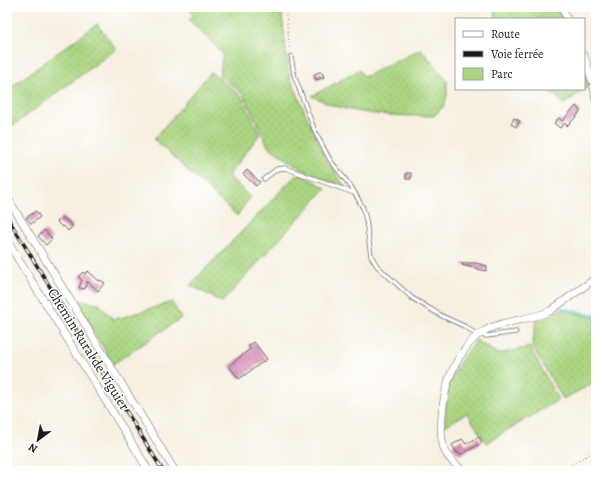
<svg xmlns="http://www.w3.org/2000/svg" width="603" height="478" font-family="Alegreya,serif">
	<style>
		.green { fill: url(#green-dots); stroke: #64794f }
		.lines { fill: none; stroke-linecap: round; stroke-linejoin: round }
		.stream { stroke: #5bc6d6; stroke-width: 2 }
		.building { fill: url(#building-back-hatch) }
		.lane-casing { stroke: #696661; stroke-width: 5 }
		.street-casing { stroke: #696661; stroke-width: 8 }
		.path { stroke: #696661; stroke-width: 1; stroke-dasharray: 1 3; stroke-linecap: butt }
		.lane { stroke: #fff; stroke-width: 3.5 }
		.street { stroke: #fff; stroke-width: 7 }
		.rail-casing { stroke: #1c1c1c; stroke-width: 3.5 }
		.rail { stroke: #fff; stroke-width: 2; stroke-dasharray: 6; stroke-linecap: butt }
		.labels { text-anchor: middle; stroke-width: 3; stroke-linejoin: round; paint-order: stroke }
		.street-label { font-size: 14px; fill: #1c1c1c; stroke: #fff }
	</style>
	<defs>
		<pattern id="green-dots" width="8" height="8" patternUnits="userSpaceOnUse"><rect width="8" height="8" fill="#abd682"/><path d="M2 2h.1M6 6h.1" fill="none" stroke="#93b770" stroke-width="1.8" stroke-linecap="round"/></pattern>
		<pattern id="building-back-hatch" width="6" height="6" patternUnits="userSpaceOnUse"><rect width="6" height="6" fill="#d88eb7"/><path d="M-1 5l2 2M0 0l6 6M5-1l2 2" fill="none" stroke="#ae7394"/></pattern>
	</defs>
	<rect width="100%" height="100%" fill="#fff"/>
	<filter id="ink" filterUnits="userSpaceOnUse"><feTurbulence type="fractalNoise" baseFrequency=".025" numOctaves="2"/><feDisplacementMap in="SourceGraphic" scale="8" xChannelSelector="R" yChannelSelector="G"/><feConvolveMatrix kernelMatrix="1 2 1 2 8 2 1 2 1" color-interpolation-filters="sRGB"/></filter>
	<filter id="wash" filterUnits="userSpaceOnUse"><feTurbulence type="fractalNoise" baseFrequency=".012" numOctaves="4" result="noise"/><feDisplacementMap in="SourceGraphic" scale="16" xChannelSelector="R" yChannelSelector="G"/><feGaussianBlur stdDeviation="0.9" result="paint"/><feColorMatrix in="noise" values="0 0 0 0 0 0 0 0 0 0 0 0 0 0 0 0 0 1.4 0 .05"/><feComposite in="paint" operator="in"/></filter>
	<g filter="url(#wash)">
		<rect width="100%" height="100%" fill="#f7f0e1"/>
		<path class="green" d="M188,7H231L235,10L238,7H281L289,75L325,158L346,188L300,169L268,146L243,94L219,75L223,54L189,20L194,14Z
			M494,7H558L563,19H496Z
			M97,24L116,49L7,130V90Z
			M421,49L447,81V95L444,106L434,116C401,116 367,116 335,106C327,104 319,99 312,96L359,70L364,77Z
			M211,72L241,96L260,134L228,175L250,197L237,216L154,139Z
			M584,72L590,86L564,104L547,89H584Z
			M298,173L326,188L222,302L190,285Z
			M74,299L99,304L113,319L120,318L172,302L181,318L113,364Z
			M560,309L596,318V382L563,399L532,346L536,321L547,318Z
			M476,340L498,354L530,347L558,400L486,443L467,413L445,426C446,414 445,400 448,388C453,370 465,355 476,340Z"/>
		<g class="lines">
			<path class="stream" d="M562,308L596,316"/>
		</g>
		<g id="blocks">
			<path class="building" d="M319,72H322L324,77L316,80L314,74Z
				M576,106L580,111L577,116L567,126L565,123L560,128L554,123L559,118L562,121Z
				M514,118L520,121L516,127L511,124Z
				M247,170L260,182L256,186L243,174Z
				M406,173H411V179H406Z
				M36,211L40,217L31,224L26,218Z
				M62,217L73,226L68,231L64,226L62,227L57,222Z
				M45,230L52,239L46,245L38,236Z
				M462,263H476L487,266L486,271L462,265Z
				M88,271L99,281L100,280L105,283L98,291L87,281L85,289L79,288L82,280L78,277L83,272L85,274Z
				M254,342L267,359L239,379L229,366L250,349L248,346Z
				M479,437L482,443L460,455L458,452L457,453L452,445L462,439L466,444Z"/>
		</g>
	</g>
	<g filter="url(#ink)">
		<use href="#blocks" fill-opacity="0" stroke="#696661" stroke-width="1"/>
		<g class="lines">
			<defs>
				<path id="lane" d="M291,56L294,75L316,134L330,160L352,188L363,208L366,220L371,256L377,266L412,298L442,316L466,327L477,335L487,336L516,332
					M264,179L277,169L285,168L354,193"/>
				<path id="street" d="M562,7L567,19
					M584,56L593,82L596,100
					M7,197L175,471
					M7,241L149,471
					M463,471C456,465 448,459 445,451C440,439 441,427 442,414C445,388 449,371 465,349C470,342 475,336 483,332C501,320 529,321 550,311L596,278"/>
			</defs>
			<use href="#lane" class="lane-casing"/>
			<use href="#street" class="street-casing"/>
			<path class="path" d="M285,7L290,50
				M127,471L138,465
				M561,471L596,450"/>
			<use href="#lane" class="lane"/>
			<use href="#street" class="street"/>
			<defs>
				<path id="rail" d="M7,217L163,471"/>
			</defs>
			<use href="#rail" class="rail-casing"/>
			<use href="#rail" class="rail"/>
		</g>
	</g>
	<g class="labels">
		<g class="street-label">
			<text transform="translate(89 349) rotate(58)" y="5">Chemin Rural de Viguier</text>
		</g>
	</g>
	<rect width="603" height="478" fill="none" stroke="#fff" stroke-width="24"/>
	<rect x="455" y="18" width="130" height="72" fill="#ffffff" stroke="#a4a4a4"/>
	<rect x="463" y="31" width="20" height="6" fill="#ffffff" stroke="#a4a4a4"/>
	<text x="491" y="38" font-size="12" fill="#1c1c1c">Route</text>
	<rect x="463" y="51" width="20" height="6" fill="#1c1c1c" stroke="#a4a4a4"/>
	<text x="491" y="58" font-size="12" fill="#1c1c1c">Voie ferrée</text>
	<rect x="463" y="68" width="20" height="12" fill="#abd682" stroke="#a4a4a4"/>
	<text x="491" y="78" font-size="12" fill="#1c1c1c">Parc</text>
	<g transform="translate(38 440) rotate(212)" stroke="#ffffff" stroke-width="3" paint-order="stroke">
	<path d="M0-3L7 15L0 10L-7 15Z" fill="#1c1c1c"/>
	<text y="-6" font-size="11" font-weight="bold" text-anchor="middle" fill="#1c1c1c">N</text>
	</g>
</svg>
